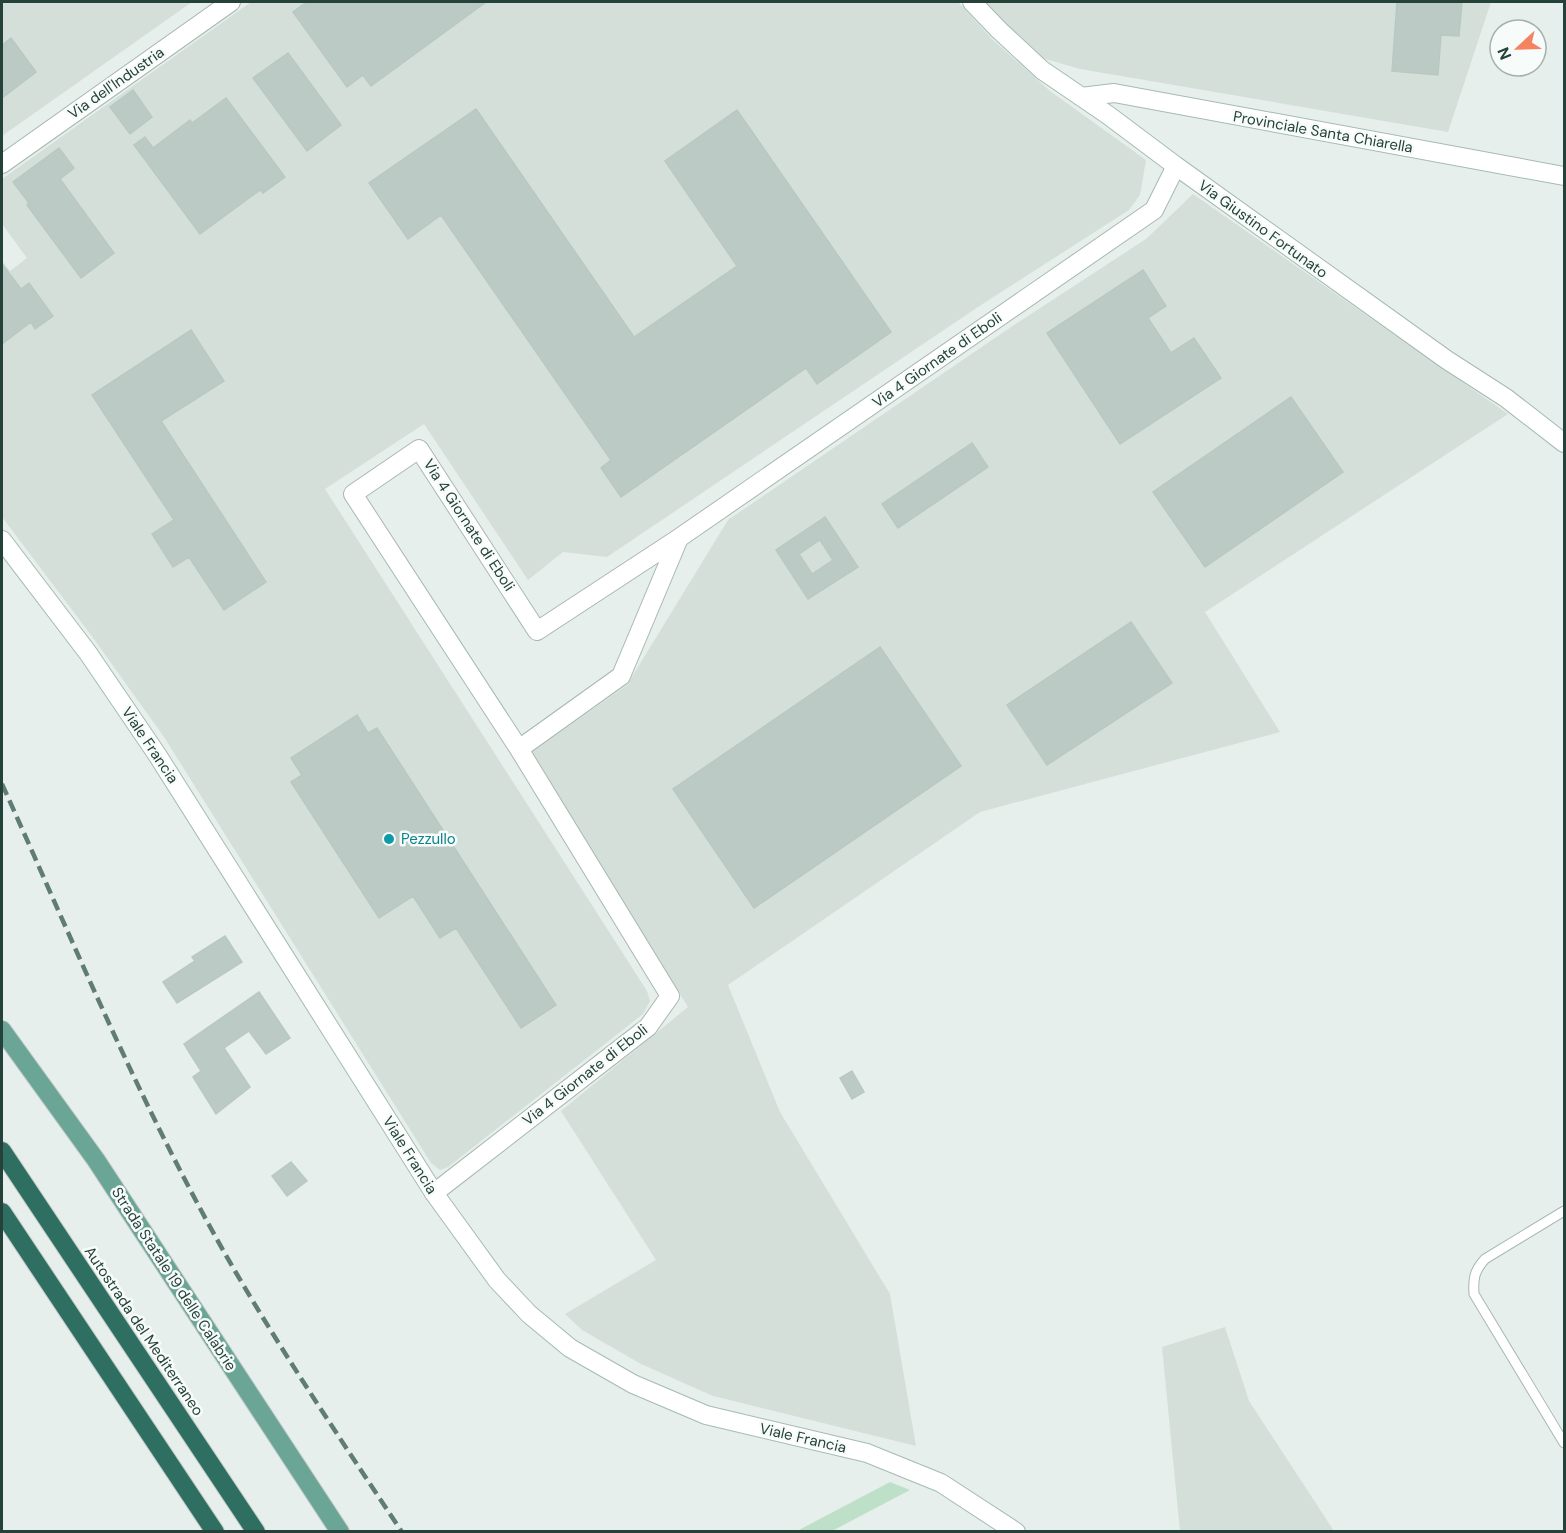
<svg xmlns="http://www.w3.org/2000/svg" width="1566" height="1533" font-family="'DM Sans',sans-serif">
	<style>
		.built { fill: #d4dfda }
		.green { fill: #bfe0c8 }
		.building { fill: #bbcac4; stroke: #b8c9c2; stroke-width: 1.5; fill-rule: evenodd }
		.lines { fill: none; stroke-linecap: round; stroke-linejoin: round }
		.lane-casing { stroke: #a8b8b2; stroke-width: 11 }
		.street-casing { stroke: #a8b8b2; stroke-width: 20 }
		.secondary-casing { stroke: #a4bbb3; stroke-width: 20 }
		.primary-casing { stroke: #c2cac8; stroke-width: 20 }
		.highway-casing { stroke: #c2cac8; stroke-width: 20 }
		.lane { stroke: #fff; stroke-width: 9 }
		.street { stroke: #fff; stroke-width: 18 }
		.secondary { stroke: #fff; stroke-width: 18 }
		.primary { stroke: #6aa596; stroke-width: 18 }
		.highway { stroke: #2f6f62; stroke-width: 18 }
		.rail { stroke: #5f7d75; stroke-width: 4.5; stroke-dasharray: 12 6; stroke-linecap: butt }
		.culture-dot { fill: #0f9aa8; stroke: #f7fbf9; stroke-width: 2 }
		.labels { text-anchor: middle; stroke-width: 5; stroke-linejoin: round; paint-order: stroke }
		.street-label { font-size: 15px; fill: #24423a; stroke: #f7fbf9 }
		.culture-label { font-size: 15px; fill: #0d838f; stroke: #f7fbf9; text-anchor: start }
	</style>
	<rect width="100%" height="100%" fill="#e6efeb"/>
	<path class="built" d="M2,2H192L2,136Z
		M251,2H958L993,40L1050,91L1146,160L1140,195L1129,210L981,305L607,557L563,552L528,580L424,424L325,489L647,991L650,1001L643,1014L448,1167L440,1170L431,1163L164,737L91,635L2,517V261L10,271L27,258L2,224V179Z
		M985,2H1491L1448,132L1080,69L1042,58L1026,46Z
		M1193,194L1508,414L1205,612L1280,732L980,812L728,985L780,1112L890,1294L916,1446L713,1396L641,1364L582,1330L565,1314L656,1260L561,1111L688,1007L529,754L627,685L728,520L1014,325L1146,239Z
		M1225,1327L1249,1401L1334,1531H1180L1162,1347Z"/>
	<path class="green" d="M890,1482L910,1490L832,1531H797Z"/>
	<path class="building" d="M307,2H486L371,86L363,75L347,87L293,12Z
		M1397,2H1462L1459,36L1441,35L1438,75L1392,71Z
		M11,38L36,72L2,98V45Z
		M288,53L341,125L307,151L253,78Z
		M133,90L152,117L130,134L110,107Z
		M226,98L285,177L263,193L260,190L200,234L134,145L145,137L153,148L190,120L192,123Z
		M476,109L634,337L737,266L665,161L737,110L891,332L817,384L806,368L621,497L601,468L611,460L441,215L408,239L369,183Z
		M59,148L74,168L60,179L114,253L81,278L27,205L29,203L13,182Z
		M2,264L21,289L29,283L53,316L35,329L31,322L2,344Z
		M1143,270L1166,306L1148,318L1171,353L1194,338L1221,378L1120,444L1047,333Z
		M191,330L224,381L161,421L266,582L224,610L189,557L173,567L152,534L174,520L92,395Z
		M1291,397L1343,472L1205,567L1153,492Z
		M972,443L988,467L898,528L882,504Z
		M825,517L858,567L808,599L776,550ZM820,540L833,560L812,574L799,554Z
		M1131,622L1172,683L1047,765L1007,705Z
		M880,647L961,766L754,908L673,789Z
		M357,715L368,733L377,728L556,1005L521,1028L456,928L440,938L413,896L379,918L291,782L302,775L291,758Z
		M225,936L242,962L177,1003L163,982L195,961L192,957Z
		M259,992L290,1038L266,1054L249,1031L224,1048L250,1087L216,1114L193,1077L201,1071L184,1044Z
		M852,1071L864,1092L852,1099L840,1078Z
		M291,1162L307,1181L287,1196L272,1176Z"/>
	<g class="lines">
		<defs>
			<path id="lane" d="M1564,1211L1485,1259C1474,1271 1473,1279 1474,1294L1564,1443"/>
			<path id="street" d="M2,164L231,2
				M519,749L353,494L419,449L537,631L679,538
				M434,1193L648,1027L670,996L519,749L621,676L679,538L1154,210L1176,166"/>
			<path id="secondary" d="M972,2L999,30L1042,70L1108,115L1176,166L1447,360L1506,398L1564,443
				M1081,97L1114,93L1564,176
				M2,540L88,653L158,756L434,1193L497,1280L529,1314L570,1348L633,1384L706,1415L867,1453L941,1483L1016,1532"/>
			<path id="primary" d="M2,1030L96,1160L340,1532"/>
			<path id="highway" d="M2,1151L256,1532
				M2,1212L215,1532"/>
		</defs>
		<use href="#lane" class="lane-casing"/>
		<use href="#street" class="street-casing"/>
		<use href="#secondary" class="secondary-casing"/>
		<use href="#primary" class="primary-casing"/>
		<use href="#highway" class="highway-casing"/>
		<use href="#lane" class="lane"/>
		<use href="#street" class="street"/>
		<use href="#secondary" class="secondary"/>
		<use href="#primary" class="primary"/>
		<use href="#highway" class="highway"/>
		<path class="rail" d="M2,784C76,948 145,1116 235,1271C287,1360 345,1446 402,1532"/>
	</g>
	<circle class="culture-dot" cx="389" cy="839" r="6"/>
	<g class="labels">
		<g class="street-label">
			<text transform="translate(116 83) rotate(-35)" y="5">Via dell'Industria</text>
			<text transform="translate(1323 132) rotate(10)" y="5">Provinciale Santa Chiarella</text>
			<text transform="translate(1263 229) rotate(36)" y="5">Via Giustino Fortunato</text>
			<text transform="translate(937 360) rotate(-35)" y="5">Via 4 Giornate di Eboli</text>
			<text transform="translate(469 525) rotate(57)" y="5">Via 4 Giornate di Eboli</text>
			<text transform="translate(150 745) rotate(56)" y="5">Viale Francia</text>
			<text transform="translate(585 1075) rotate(-38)" y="5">Via 4 Giornate di Eboli</text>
			<text transform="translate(410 1155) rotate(58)" y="5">Viale Francia</text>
			<text transform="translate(174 1279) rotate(57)" y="5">Strada Statale 19 delle Calabrie</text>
			<text transform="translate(144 1331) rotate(56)" y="5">Autostrada del Mediterraneo</text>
			<text transform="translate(803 1438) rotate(13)" y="5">Viale Francia</text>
		</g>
		<g class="culture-label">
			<text x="401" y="844">Pezzullo</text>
		</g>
	</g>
	<rect width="1566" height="1533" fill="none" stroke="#24423a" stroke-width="6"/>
	<g transform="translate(1518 48) rotate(248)"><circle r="28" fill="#f7fbf9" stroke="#a3b1ad" stroke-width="1.5"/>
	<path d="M0-4.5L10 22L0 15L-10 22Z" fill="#f4845f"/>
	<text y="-9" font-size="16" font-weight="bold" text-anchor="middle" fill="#24423a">N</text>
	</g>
</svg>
